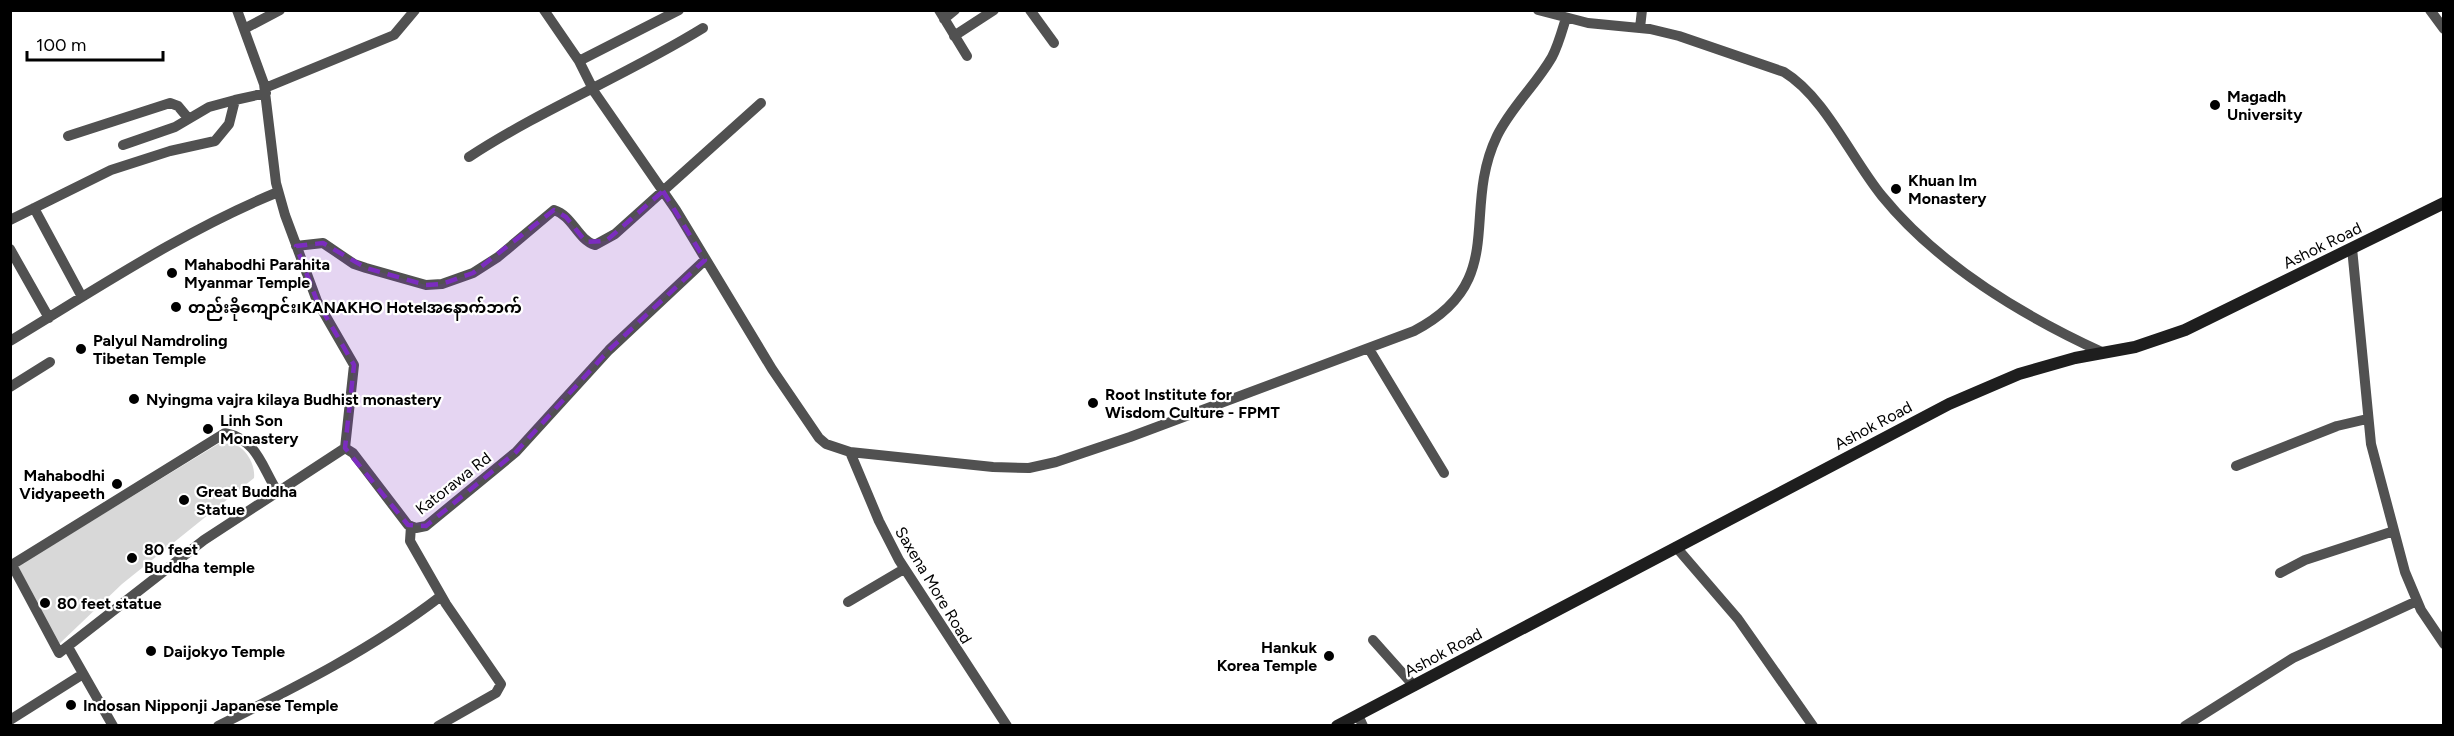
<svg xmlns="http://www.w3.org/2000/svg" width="2454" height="736" font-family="Figtree,'Noto Sans Myanmar',sans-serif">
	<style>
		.green { fill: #d8d8d8 }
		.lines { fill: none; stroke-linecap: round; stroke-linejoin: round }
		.street { stroke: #515151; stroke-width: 10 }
		.secondary { stroke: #1e1e1e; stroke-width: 12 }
		.marked { fill: #7b2cbf; fill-opacity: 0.2; stroke: #7b2cbf; stroke-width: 4.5; stroke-dasharray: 12 8; stroke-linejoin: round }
		.poi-dot { fill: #000; stroke: #fff; stroke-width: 2 }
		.labels { text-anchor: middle; stroke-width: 4.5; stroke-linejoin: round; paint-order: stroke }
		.poi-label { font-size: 16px; font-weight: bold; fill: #000; stroke: #fff; text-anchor: start }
		.street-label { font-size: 16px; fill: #000; stroke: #fff }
	</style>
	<rect width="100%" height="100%" fill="#fff"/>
	<path class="green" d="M223,441C241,441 256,461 254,478L122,584L58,645L18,566Z"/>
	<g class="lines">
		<path class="street" d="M237,10L264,84L276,183L285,215L317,301L354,365L345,448L353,453L408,525L416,528L426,526L516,452L609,350L705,260
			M544,10L579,61L595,93L676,210L772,369L819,438L826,444L850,452L993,467L1029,468L1056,462L1130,437L1414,331C1510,281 1460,213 1497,136C1511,107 1536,85 1552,57C1558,46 1562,31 1566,18
			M939,10L967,56
			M1030,10L1054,43
			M1538,10L1588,23L1650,29L1679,36L1784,72C1825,97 1851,158 1882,196C1939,266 2023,316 2104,353
			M2430,10L2444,29
			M944,19L955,10
			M1640,28L1642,10
			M244,29L280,10
			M954,36L994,10
			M579,61L679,10
			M265,88L394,35L415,10
			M68,136L170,103L178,106L188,118
			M123,145L175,127L209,107L235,100
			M469,157C544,108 627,75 703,28
			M34,208L82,297
			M10,220L111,170L170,151L215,141L229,124L235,100L266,93
			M296,246L323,243L354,264L366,268L426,285L442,284L473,273L498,257L554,210C573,216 577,239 595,245L615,234L761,103
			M2352,248L2371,444L2405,572L2421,610L2444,644
			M10,249L49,318
			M10,341C98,288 183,231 278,192
			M1369,349L1444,473
			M10,387L50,362
			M850,452L879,521L899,560L1007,726
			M2236,466L2337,426L2367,419
			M411,526L410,541L446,604L501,684L496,693L438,726
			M1676,547L1738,619L1813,726
			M12,565L59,653L204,540L345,448
			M10,566L225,433C257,440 261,465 277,491
			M2280,573L2305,560L2394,531
			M848,602L904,569
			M1373,640L1414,686
			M68,647L113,726
			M1358,715L1363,726
			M10,720L83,674
			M218,726C296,687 372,649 441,596
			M2185,726L2293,658L2417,601"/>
		<path class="secondary" d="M1337,726L1949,404L2019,374L2075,358L2135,347L2185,330L2444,203"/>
	</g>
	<path class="marked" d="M663,191L705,260L609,350L516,452L426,526L408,525L345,448L354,365L317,301L296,246L323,243L366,268L426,285L442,284L473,273L554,210L566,217L586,242L606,241Z"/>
	<g class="poi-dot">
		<circle cx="2215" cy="105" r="6"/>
		<circle cx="1896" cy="189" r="6"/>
		<circle cx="172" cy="273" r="6"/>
		<circle cx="176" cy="307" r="6"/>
		<circle cx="81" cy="349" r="6"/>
		<circle cx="134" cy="399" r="6"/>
		<circle cx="1093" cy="403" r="6"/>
		<circle cx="208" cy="429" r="6"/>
		<circle cx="117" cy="484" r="6"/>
		<circle cx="184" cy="500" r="6"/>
		<circle cx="132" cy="558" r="6"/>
		<circle cx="45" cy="603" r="6"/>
		<circle cx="151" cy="651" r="6"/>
		<circle cx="1329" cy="656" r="6"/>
		<circle cx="71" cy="705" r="6"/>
	</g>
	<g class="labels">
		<g class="poi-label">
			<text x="2227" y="102">Magadh<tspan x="2227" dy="18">University</tspan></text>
			<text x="1908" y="186">Khuan Im<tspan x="1908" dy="18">Monastery</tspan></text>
			<text x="184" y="270">Mahabodhi Parahita<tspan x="184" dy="18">Myanmar Temple</tspan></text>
			<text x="188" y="313">တည်းခိုကျောင်း၊KANAKHO Hotelအနောက်ဘက်</text>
			<text x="93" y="346">Palyul Namdroling<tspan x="93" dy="18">Tibetan Temple</tspan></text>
			<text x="1105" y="400">Root Institute for<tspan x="1105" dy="18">Wisdom Culture - FPMT</tspan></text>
			<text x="146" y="405">Nyingma vajra kilaya Budhist monastery</text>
			<text x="220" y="426">Linh Son<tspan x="220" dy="18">Monastery</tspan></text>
			<text x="105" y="481" text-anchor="end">Mahabodhi<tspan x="105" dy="18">Vidyapeeth</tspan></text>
			<text x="196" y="497">Great Buddha<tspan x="196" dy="18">Statue</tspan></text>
			<text x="144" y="555">80 feet<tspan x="144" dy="18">Buddha temple</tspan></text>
			<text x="57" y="609">80 feet statue</text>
			<text x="1317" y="653" text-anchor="end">Hankuk<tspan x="1317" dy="18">Korea Temple</tspan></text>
			<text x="163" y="657">Daijokyo Temple</text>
			<text x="83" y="711">Indosan Nipponji Japanese Temple</text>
		</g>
		<g class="street-label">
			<text transform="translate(2322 245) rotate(-26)" y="6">Ashok Road</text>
			<text transform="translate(1873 425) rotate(-28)" y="6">Ashok Road</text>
			<text transform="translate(453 483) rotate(-38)" y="6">Katorawa Rd</text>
			<text transform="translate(934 585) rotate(59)" y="6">Saxena More Road</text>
			<text transform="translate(1443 652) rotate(-28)" y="6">Ashok Road</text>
		</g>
	</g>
	<rect width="2454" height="736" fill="none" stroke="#000000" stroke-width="24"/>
	<path d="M27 51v9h136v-9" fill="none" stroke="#000000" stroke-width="3"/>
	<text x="36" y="51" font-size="18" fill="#000000" stroke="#ffffff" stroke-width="4.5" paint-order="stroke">100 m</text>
</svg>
